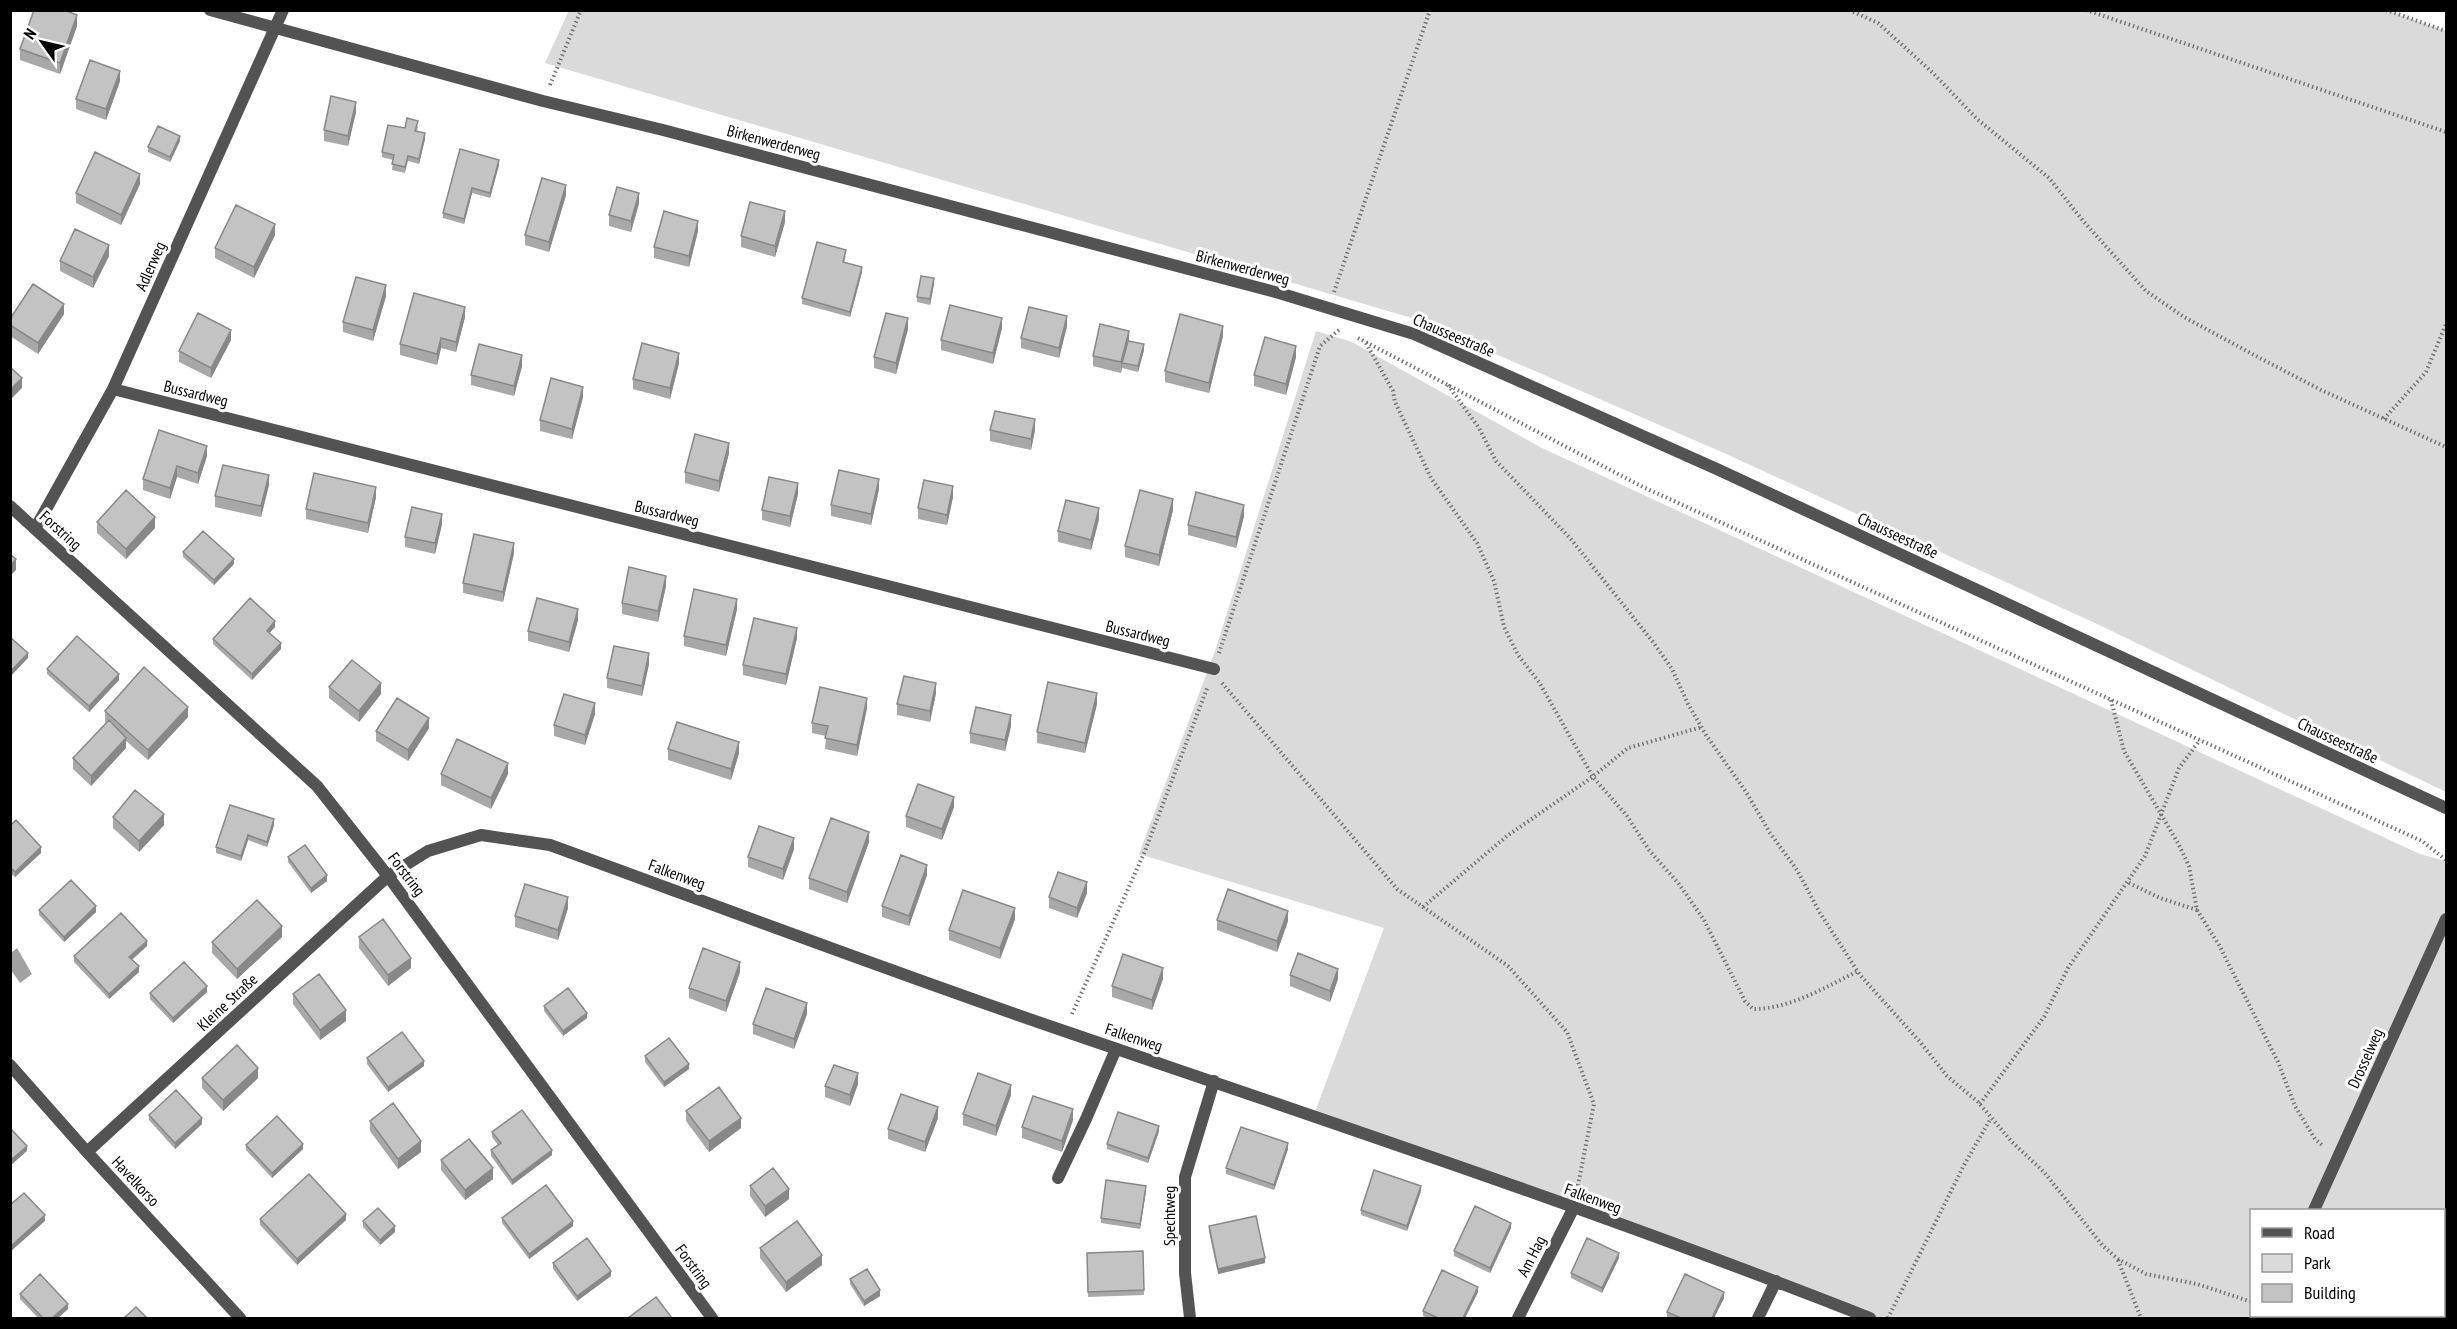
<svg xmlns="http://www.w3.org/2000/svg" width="2457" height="1329" font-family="'PT Sans Narrow',sans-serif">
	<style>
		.green { fill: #dadada; fill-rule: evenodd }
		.water { fill: #a1a1a1 }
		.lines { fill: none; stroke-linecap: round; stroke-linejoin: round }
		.path { stroke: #757575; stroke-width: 4; stroke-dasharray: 1.5 3; stroke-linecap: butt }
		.service { stroke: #535353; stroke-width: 12 }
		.minor { stroke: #535353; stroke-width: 12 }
		.tertiary { stroke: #535353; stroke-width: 12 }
		.wall { fill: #a8a8a8 }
		.shaded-wall { fill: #888 }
		.building { fill: #c3c3c3; stroke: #888; stroke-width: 1.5 }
		.labels { text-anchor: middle; stroke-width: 6; stroke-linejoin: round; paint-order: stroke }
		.street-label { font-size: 16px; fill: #000; stroke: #fff }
	</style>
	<rect width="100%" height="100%" fill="#fff"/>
	<path class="green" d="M569,10H2386L2446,31V792L2097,624L1724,453L1415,319L545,63Z
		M1316,331L1352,342L1540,447L2420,854L2446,861V1318H1870L1313,1117L1384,928L1139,854L1215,651ZM2252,1210H2444V1316H2252Z"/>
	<path class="water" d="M17,948L32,974L20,983L11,970V953Z"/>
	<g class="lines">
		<path class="path" d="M1849,10L1878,23L1933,73L1977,119L2049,178L2084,222L2146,291L2184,317L2256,356L2321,390L2446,447
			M2086,10L2446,132
			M2386,10L2446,31
			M550,85L581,10
			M1334,292L1430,10
			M1358,338L1643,487L2422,841L2446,860
			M1366,343L1393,391L1395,402L1431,478L1477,543L1494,581L1504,627L1518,655L1539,682L1593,777L1627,816L1649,850L1679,884L1704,920L1745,1001L1753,1009C1790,1009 1826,987 1858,971
			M1448,385L1479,428L1496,461L1570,538L1653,642L1672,669L1688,704L1706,735L1746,792L1770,833L1797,870L1820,913L1860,975L1921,1043L1947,1076L1978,1102L2012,1142L2044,1172L2103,1246L2118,1259L2146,1274L2197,1284L2252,1302
			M2384,419L2426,372L2446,324
			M1219,653L1320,346L1340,329
			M1222,683L1397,889L1508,966L1567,1032L1594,1104L1577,1190
			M2111,700L2124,751L2179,845L2189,866L2197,910L2160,898L2127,882
			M1423,907L1507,836L1591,778L1628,748L1702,727
			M2197,910L2219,945L2278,1062L2295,1106L2315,1139L2323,1146
			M1072,1014L1145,851L1208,686
			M1980,1104L2044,1017L2068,968L2145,856L2179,768L2200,740
			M2118,1260L2141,1318
			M2444,1278L2446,1277
			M1888,1318L1963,1167L1991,1118"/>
		<path class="service" d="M1058,1178L1086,1119L1116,1049"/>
		<path class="minor" d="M113,389L1214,669
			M10,506L317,786L388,876L712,1318
			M35,529L113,389L283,10
			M10,1065L87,1152L240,1318
			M87,1152L388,876L428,851L481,835L550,845C723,908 894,973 1067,1032C1336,1124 1606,1214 1870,1318
			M2314,1210L2446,919
			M1190,1318L1185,1273V1177L1214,1081
			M1518,1318L1573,1209
			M1758,1318L1776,1281
			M2265,1318L2266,1316"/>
		<path class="tertiary" d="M210,10L543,101L663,130L1279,293L1414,334L1719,470L2446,808"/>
	</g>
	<path class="wall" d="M77,26L60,74L20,60V49Z
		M120,81L106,120L76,109V99Z
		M356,112L348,146L324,141V130Z
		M418,126L417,132L425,139L419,164L408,161L405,173L392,170L393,160L382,157V152L405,128Z
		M180,141L170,162L148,152V147Z
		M499,165L490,198L472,193L464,224L443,218V213Z
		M140,184L121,225L76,203V193Z
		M566,195L549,252L525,245V235Z
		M639,203L631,232L609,226V215Z
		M785,222L775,257L741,247V236Z
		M698,231L689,267L654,258V247Z
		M275,235L254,278L215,258V248Z
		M109,256L93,288L60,271V261Z
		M846,256L844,262L862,272L850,317L802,304V298Z
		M934,284L930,305L917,302V297Z
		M386,296L373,341L343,332V322Z
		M64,314L38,354L10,336V319Z
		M465,317L456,352L441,348L437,365L400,355V344Z
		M1067,326L1059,358L1021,348V338Z
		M1002,328L993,364L941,350V340Z
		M908,329L896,374L874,368V357Z
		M1223,336L1209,393L1165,382V371Z
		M231,340L211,378L179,362V351Z
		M1129,341L1144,350L1138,372L1122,368L1121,373L1093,366V356Z
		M1296,357L1286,395L1254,386V375Z
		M679,363L670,399L633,389V379Z
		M522,366L514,396L471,385V375Z
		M583,397L572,439L540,431V420Z
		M990,430H1035L1031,450L990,441Z
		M729,453L719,492L685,483V472Z
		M207,456L198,484L177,477L170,499L143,490V479Z
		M269,485L261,517L215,507V496Z
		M879,489L871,525L831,516V505Z
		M798,494L790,527L762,520V510Z
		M376,497L368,533L306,519V509Z
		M953,497L947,525L918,519V508Z
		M1173,510L1159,566L1125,557V546Z
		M1244,516L1236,548L1188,535V525Z
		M1099,519L1091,550L1058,542V531Z
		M97,522L155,528L126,559L97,533Z
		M442,524L435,554L405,547V537Z
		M183,552L234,564L214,585L183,557Z
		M514,553L503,602L463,593V583Z
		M666,586L658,622L622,614V603Z
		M737,609L726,656L684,646V636Z
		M578,620L569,652L528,641V631Z
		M275,627L269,633L281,649L252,680L213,644V639Z
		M797,638L786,685L743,675V665Z
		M649,664L642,696L607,688V678Z
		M47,669L119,680L89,712L47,674Z
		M329,687L381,694L359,722L329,698Z
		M936,693L930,722L897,715V704Z
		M1097,704L1085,753L1037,743V732Z
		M867,708L857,756L825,749L826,736L812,733V723Z
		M105,711L188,717L148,760L126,741V748L91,786L73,769V758L106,723L105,721Z
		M595,714L585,745L554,736V725Z
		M1011,726L1005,751L970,743V733Z
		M429,728L408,761L376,741V731Z
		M668,749L739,753L731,780L668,760Z
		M441,774H508L491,809L441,785Z
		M954,807L942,840L906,827V816Z
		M113,817L164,825L139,852L113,828Z
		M274,825L267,847L248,840L241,861L216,853V847Z
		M10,826L41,853L15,877L10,873Z
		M869,842L847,903L809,889V878Z
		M794,849L783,880L748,867V857Z
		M288,857L327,881L311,893L288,862Z
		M927,875L909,926L882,917V906Z
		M1087,893L1077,918L1049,908V897Z
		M568,908L558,940L515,927V916Z
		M39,910L96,912L64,942L39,915Z
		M1015,919L1000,959L949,940V930Z
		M1217,920L1288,921L1277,952L1217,930Z
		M282,937L237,979L212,953V942Z
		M359,937L411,968L388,986L359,948Z
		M147,946L132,960L139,972L109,999L74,962V956Z
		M740,972L726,1012L689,998V988Z
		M1290,975L1338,979L1330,1002L1290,986Z
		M1163,979L1152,1010L1112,997V986Z
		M207,992L173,1023L150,999V993Z
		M293,994L346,1021L320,1040L293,1004Z
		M544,1006L587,1018L563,1036L544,1011Z
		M807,1014L794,1049L753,1034V1024Z
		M645,1056L689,1069L664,1087L645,1062Z
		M367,1058L424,1066L388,1092L367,1064Z
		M202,1078H258L223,1111L202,1088Z
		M858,1084L850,1106L825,1097V1086Z
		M1011,1095L996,1136L963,1125V1114Z
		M686,1111L741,1128L709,1152L686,1121Z
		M149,1115L202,1124L175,1149L149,1120Z
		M938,1118L925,1152L888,1139V1129Z
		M1073,1120L1062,1152L1022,1138V1127Z
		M370,1121L421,1152L398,1169L370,1131Z
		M1159,1131L1148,1163L1107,1149V1144Z
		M492,1132L552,1155L512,1185L491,1156V1150L498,1145L492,1137Z
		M246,1145L303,1149L272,1178L246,1150Z
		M1288,1149L1274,1190L1226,1174V1168Z
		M441,1160L493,1179L465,1200L441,1170Z
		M750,1186L789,1199L765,1217L750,1196Z
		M1146,1191L1140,1229L1101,1223V1218Z
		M1421,1191L1407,1231L1361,1215V1210Z
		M502,1218L573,1226L529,1259L502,1223Z
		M260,1219L346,1220L297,1265L260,1225Z
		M363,1221L395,1232L380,1245L363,1227Z
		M1209,1226L1265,1263L1218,1274L1209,1232Z
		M1511,1228L1490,1273L1454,1256V1251Z
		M760,1248L822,1265L786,1292L760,1258Z
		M1143,1251L1144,1295L1088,1297L1087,1253Z
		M1619,1258L1602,1293L1571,1278V1273Z
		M553,1263L611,1276L577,1301L553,1269Z
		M850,1279L880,1296L864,1306L850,1284Z
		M1478,1292L1465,1318H1427L1423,1316V1311Z
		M20,1294L68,1309L58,1318H38L20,1299Z
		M1724,1298L1714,1318H1670L1667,1317V1312Z"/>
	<path class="shaded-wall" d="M77,15V26L60,74V63Z
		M120,71V81L106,120V109Z
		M356,102V112L348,146V136Z
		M425,133V139L419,164V159Z
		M180,136V141L170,162V157Z
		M499,160V165L490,198V193Z
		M140,174V184L121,225V215Z
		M566,185V195L549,252V242Z
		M472,188V193L464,224V219Z
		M639,193V203L631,232V221Z
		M785,211V222L775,257V246Z
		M698,221V231L689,267V256Z
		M275,224V235L254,278V267Z
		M109,245V256L93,288V277Z
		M862,267V272L850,317V312Z
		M934,278V284L930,305V299Z
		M386,285V296L373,341V330Z
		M64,304V314L38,354V343Z
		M465,307V317L456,352V342Z
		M1067,316V326L1059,358V348Z
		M908,318V329L896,374V363Z
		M1002,318V328L993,364V353Z
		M1223,326V336L1209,393V383Z
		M231,330V340L211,378V368Z
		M1129,331V342L1122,363L1121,373V362Z
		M441,338V348L437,365V354Z
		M1144,344V350L1138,372V366Z
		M1296,346V357L1286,395V384Z
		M679,353V363L670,399V388Z
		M522,355V366L514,396V386Z
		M22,378V388L10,400V390Z
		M583,387V397L572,439V429Z
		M1035,419V430L1031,450V439Z
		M729,443V453L719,492V481Z
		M207,446V456L198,484V473Z
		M177,466V477L170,499V488Z
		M269,475V485L261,517V506Z
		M879,479V489L871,525V514Z
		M798,483V494L790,527V516Z
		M953,486V497L947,525V515Z
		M376,487V497L368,533V523Z
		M1173,499V510L1159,566V555Z
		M1244,505V516L1236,548V537Z
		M1099,508V519L1091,550V540Z
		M442,514V524L435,554V543Z
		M155,517V528L126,559V549Z
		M514,543V553L503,602V592Z
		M16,559V570L10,576V566Z
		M234,559V564L214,585V580Z
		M666,576V586L658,622V611Z
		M737,599V609L726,656V645Z
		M578,609V620L569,652V642Z
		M275,621V627L267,636V631Z
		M797,628V638L786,685V674Z
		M281,643V649L252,680V674Z
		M28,653V658L10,677V672Z
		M649,653V664L642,696V686Z
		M119,674V680L89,712V706Z
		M381,683V694L359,722V711Z
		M936,683V693L930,722V711Z
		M1097,693V704L1085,753V743Z
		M867,698V708L857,756V745Z
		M595,703V714L585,745V735Z
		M188,707V717L148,760V750Z
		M1011,715V726L1005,751V740Z
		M429,718V728L408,761V750Z
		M126,738V748L91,786V776Z
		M739,742V753L731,780V769Z
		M508,763V774L491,809V798Z
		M954,797V807L942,840V829Z
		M164,814V825L139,852V841Z
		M274,819V825L267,847V842Z
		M869,832V842L847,903V892Z
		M248,835V840L241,861V856Z
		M794,838V849L783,880V869Z
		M41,847V853L15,877V872Z
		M927,865V875L909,926V916Z
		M327,875V881L311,893V888Z
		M1087,882V893L1077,918V908Z
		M568,897V908L558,940V930Z
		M96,906V912L64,942V937Z
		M1015,908V919L1000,959V948Z
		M1288,911V921L1277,952V941Z
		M282,926V937L237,979V969Z
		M147,941V946L129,962V957Z
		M411,958V968L388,986V975Z
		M740,962V972L726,1012V1001Z
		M139,966V972L109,999V994Z
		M1163,968V979L1152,1010V1000Z
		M1338,969V979L1330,1002V991Z
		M207,986V992L173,1023V1018Z
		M807,1003V1014L794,1049V1039Z
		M346,1010V1021L320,1040V1030Z
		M587,1013V1018L563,1036V1031Z
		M424,1061V1066L388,1092V1087Z
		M689,1064V1069L664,1087V1082Z
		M258,1068V1078L223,1111V1100Z
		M858,1073V1084L850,1106V1095Z
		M1011,1085V1095L996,1136V1126Z
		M938,1107V1118L925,1152V1142Z
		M1073,1109V1120L1062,1152V1141Z
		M202,1118V1124L175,1149V1143Z
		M741,1118V1128L709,1152V1141Z
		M1159,1126V1131L1148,1163V1158Z
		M421,1141V1152L398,1169V1159Z
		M1288,1143V1149L1274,1190V1185Z
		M303,1144V1149L272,1178V1173Z
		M27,1146V1151L10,1166V1161Z
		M552,1150V1155L512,1185V1180Z
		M493,1168V1179L465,1200V1190Z
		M1146,1186V1191L1140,1229V1224Z
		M1421,1186V1191L1407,1231V1226Z
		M789,1189V1199L765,1217V1206Z
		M346,1214V1220L297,1265V1259Z
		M45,1215V1221L10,1252V1247Z
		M573,1221V1226L529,1259V1254Z
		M1511,1223V1228L1490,1273V1268Z
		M395,1226V1232L380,1245V1240Z
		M1619,1253V1258L1602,1293V1288Z
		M822,1255V1265L786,1292V1282Z
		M1265,1258V1263L1218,1274V1269Z
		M611,1271V1276L577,1301V1296Z
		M1478,1287V1292L1465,1318H1463Z
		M880,1290V1296L864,1306V1301Z
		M1724,1292V1298L1714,1318H1712Z
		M68,1304V1309L58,1318H52Z"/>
	<path class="building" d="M34,10H64L77,15L60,63L20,49Z
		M90,60L120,71L106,109L76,99Z
		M331,96L356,102L348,136L324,130Z
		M407,118L418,121L415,131L425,133L419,159L408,156L405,167L392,164L394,155L382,152L388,125L405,128Z
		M158,126L180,136L170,157L148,147Z
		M460,149L499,160L490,193L472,188L464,219L443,213Z
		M95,152L140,174L121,215L76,193Z
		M542,178L566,185L549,242L525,235Z
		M617,187L639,193L631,221L609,215Z
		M750,202L785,211L775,246L741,236Z
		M236,205L275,224L254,267L215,248Z
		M664,211L698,221L689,256L654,247Z
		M75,229L109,245L93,277L60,261Z
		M817,242L846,250L843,262L862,267L850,312L802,298Z
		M921,276L934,278L930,299L917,297Z
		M356,277L386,285L373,330L343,322Z
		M33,284L64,304L38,343L10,325V319Z
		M414,293L465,307L456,342L441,338L437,354L400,344Z
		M950,305L1002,318L993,353L941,340Z
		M1029,307L1067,316L1059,348L1021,338Z
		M198,313L231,330L211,368L179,351Z
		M886,313L908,318L896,363L874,357Z
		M1180,314L1223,326L1209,383L1165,371Z
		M1100,324L1129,331L1121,362L1093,356Z
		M1265,337L1296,346L1286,384L1254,375Z
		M1128,341L1144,344L1138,366L1122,363Z
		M642,343L679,353L670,388L633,379Z
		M479,344L522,355L514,386L471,375Z
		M10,367L22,378L10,390Z
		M551,378L583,387L572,429L540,420Z
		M995,411L1035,419L1031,439L990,430Z
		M159,430L207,446L198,473L177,466L170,488L143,479Z
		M695,434L729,443L719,481L685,472Z
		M223,465L269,475L261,506L215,496Z
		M839,470L879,479L871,514L831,505Z
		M314,473L376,487L368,523L306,509Z
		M769,477L798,483L790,516L762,510Z
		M924,480L953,486L947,515L918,508Z
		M126,490L155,517L126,549L97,522Z
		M1140,490L1173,499L1159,555L1125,546Z
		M1196,492L1244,505L1236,537L1188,525Z
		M1066,500L1099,508L1091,540L1058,531Z
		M412,507L442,514L435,543L405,537Z
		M203,531L234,559L214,580L183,552Z
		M474,534L514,543L503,592L463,583Z
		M10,554L16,559L10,566Z
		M629,567L666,576L658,611L622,603Z
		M694,589L737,599L726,645L684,636Z
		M250,598L275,621L267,631L281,643L252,674L213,639Z
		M537,598L578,609L569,642L528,631Z
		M754,618L797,628L786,674L743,665Z
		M77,636L119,674L89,706L47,669Z
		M10,637L28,653L10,672Z
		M614,646L649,653L642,686L607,678Z
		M352,660L381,683L359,711L329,687Z
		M144,667L188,707L148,750L105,711Z
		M904,676L936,683L930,711L897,704Z
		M1048,682L1097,693L1085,743L1037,732Z
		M820,687L867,698L857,745L825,738L828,726L812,723Z
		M564,694L595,703L585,735L554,725Z
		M397,698L429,718L408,750L376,731Z
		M976,707L1011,715L1005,740L970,733Z
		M109,720L126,738L91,776L73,758Z
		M677,722L739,742L731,769L668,749Z
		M457,739L508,763L491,798L441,774Z
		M918,784L954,797L942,829L906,816Z
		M135,790L164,814L139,841L113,817Z
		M230,805L274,819L267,842L248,835L241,856L216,847Z
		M831,818L869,832L847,892L809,878Z
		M16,820L41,847L15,872L10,867V826Z
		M759,826L794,838L783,869L748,857Z
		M305,845L327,875L311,888L288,857Z
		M901,855L927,865L909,916L882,906Z
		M1058,872L1087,882L1077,908L1049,897Z
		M71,880L96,906L64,937L39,910Z
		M525,884L568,897L558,930L515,916Z
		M1228,889L1288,911L1277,941L1217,920Z
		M963,890L1015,908L1000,948L949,930Z
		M257,900L282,926L237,969L212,942Z
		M121,913L147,941L129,957L139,966L109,994L74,956Z
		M383,919L411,958L388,975L359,937Z
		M703,948L740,962L726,1001L689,988Z
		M1298,953L1338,969L1330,991L1290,975Z
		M1123,954L1163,968L1152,1000L1112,986Z
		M184,962L207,986L173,1018L150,993Z
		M319,974L346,1010L320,1030L293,994Z
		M568,988L587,1013L563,1031L544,1006Z
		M766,988L807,1003L794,1039L753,1024Z
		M402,1032L424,1061L388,1087L367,1058Z
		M669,1038L689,1064L664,1082L645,1056Z
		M237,1045L258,1068L223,1100L202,1078Z
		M834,1065L858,1073L850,1095L825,1086Z
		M978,1073L1011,1085L996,1126L963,1114Z
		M719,1087L741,1118L709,1141L686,1111Z
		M176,1090L202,1118L175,1143L149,1115Z
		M901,1094L938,1107L925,1142L888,1129Z
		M1033,1096L1073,1109L1062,1141L1022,1127Z
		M393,1103L421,1141L398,1159L370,1121Z
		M522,1110L552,1150L512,1180L491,1150L501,1143L492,1132Z
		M1118,1112L1159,1126L1148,1158L1107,1144Z
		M277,1116L303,1144L272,1173L246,1145Z
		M1241,1127L1288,1143L1274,1185L1226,1168Z
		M10,1128L27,1146L10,1161Z
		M469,1139L493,1168L465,1190L441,1160Z
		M773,1168L789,1189L765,1206L750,1186Z
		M1374,1170L1421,1186L1407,1226L1361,1210Z
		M309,1174L346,1214L297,1259L260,1219Z
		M1106,1180L1146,1186L1140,1224L1101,1218Z
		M546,1185L573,1221L529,1254L502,1218Z
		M24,1193L45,1215L10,1247V1205Z
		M1475,1206L1511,1223L1490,1268L1454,1251Z
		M378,1208L395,1226L380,1240L363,1221Z
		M1256,1216L1265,1258L1218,1269L1209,1226Z
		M797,1221L822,1255L786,1282L760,1248Z
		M587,1238L611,1271L577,1296L553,1263Z
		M1587,1238L1619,1253L1602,1288L1571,1273Z
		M1143,1251L1144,1290L1088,1292L1087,1253Z
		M867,1269L880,1290L864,1301L850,1279Z
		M1442,1270L1478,1287L1463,1318H1438L1423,1311Z
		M40,1274L68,1304L52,1318H43L20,1294Z
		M1685,1274L1724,1292L1712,1318H1681L1667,1312Z
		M656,1297L672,1318H628Z
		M136,1307L147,1318H124Z"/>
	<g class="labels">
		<g class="street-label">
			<text transform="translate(774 142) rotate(15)" y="6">Birkenwerderweg</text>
			<text transform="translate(150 266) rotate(-66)" y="6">Adlerweg</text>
			<text transform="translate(1243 267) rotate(15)" y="6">Birkenwerderweg</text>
			<text transform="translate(1454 335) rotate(23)" y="6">Chausseestraße</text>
			<text transform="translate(196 393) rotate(14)" y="6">Bussardweg</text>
			<text transform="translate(667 513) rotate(14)" y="6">Bussardweg</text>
			<text transform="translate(61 530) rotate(42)" y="6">Forstring</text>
			<text transform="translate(1898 535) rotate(25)" y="6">Chausseestraße</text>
			<text transform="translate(1138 633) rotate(14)" y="6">Bussardweg</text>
			<text transform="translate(2338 740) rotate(25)" y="6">Chausseestraße</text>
			<text transform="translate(407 874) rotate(53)" y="6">Forstring</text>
			<text transform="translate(677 874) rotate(20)" y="6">Falkenweg</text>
			<text transform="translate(227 1002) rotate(-43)" y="6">Kleine Straße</text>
			<text transform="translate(1134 1037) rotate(18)" y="6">Falkenweg</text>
			<text transform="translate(2365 1058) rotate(-66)" y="6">Drosselweg</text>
			<text transform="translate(136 1181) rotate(47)" y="6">Havelkorso</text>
			<text transform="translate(1593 1198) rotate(20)" y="6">Falkenweg</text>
			<text transform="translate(1169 1216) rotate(-90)" y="6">Spechtweg</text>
			<text transform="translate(1531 1256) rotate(-63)" y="6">Am Hag</text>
			<text transform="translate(694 1266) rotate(54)" y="6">Forstring</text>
		</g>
	</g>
	<rect width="2457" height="1329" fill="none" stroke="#000000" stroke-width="24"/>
	<rect x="2250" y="1209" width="195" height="108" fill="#ffffff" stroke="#999999" stroke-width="1.5"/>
	<rect x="2262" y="1228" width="30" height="9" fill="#535353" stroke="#999999" stroke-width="1.5"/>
	<text x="2304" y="1239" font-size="18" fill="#000000">Road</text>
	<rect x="2262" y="1254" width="30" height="18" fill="#dadada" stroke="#999999" stroke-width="1.5"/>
	<text x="2304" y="1269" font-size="18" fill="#000000">Park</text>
	<rect x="2262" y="1284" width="30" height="18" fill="#c3c3c3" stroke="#999999" stroke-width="1.5"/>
	<text x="2304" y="1299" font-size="18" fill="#000000">Building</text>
	<g transform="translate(42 42) rotate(304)" stroke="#ffffff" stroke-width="4.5" paint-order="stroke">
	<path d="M0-4.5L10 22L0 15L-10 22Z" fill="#000000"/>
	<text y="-9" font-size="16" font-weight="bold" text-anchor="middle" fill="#000000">N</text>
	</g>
</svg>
